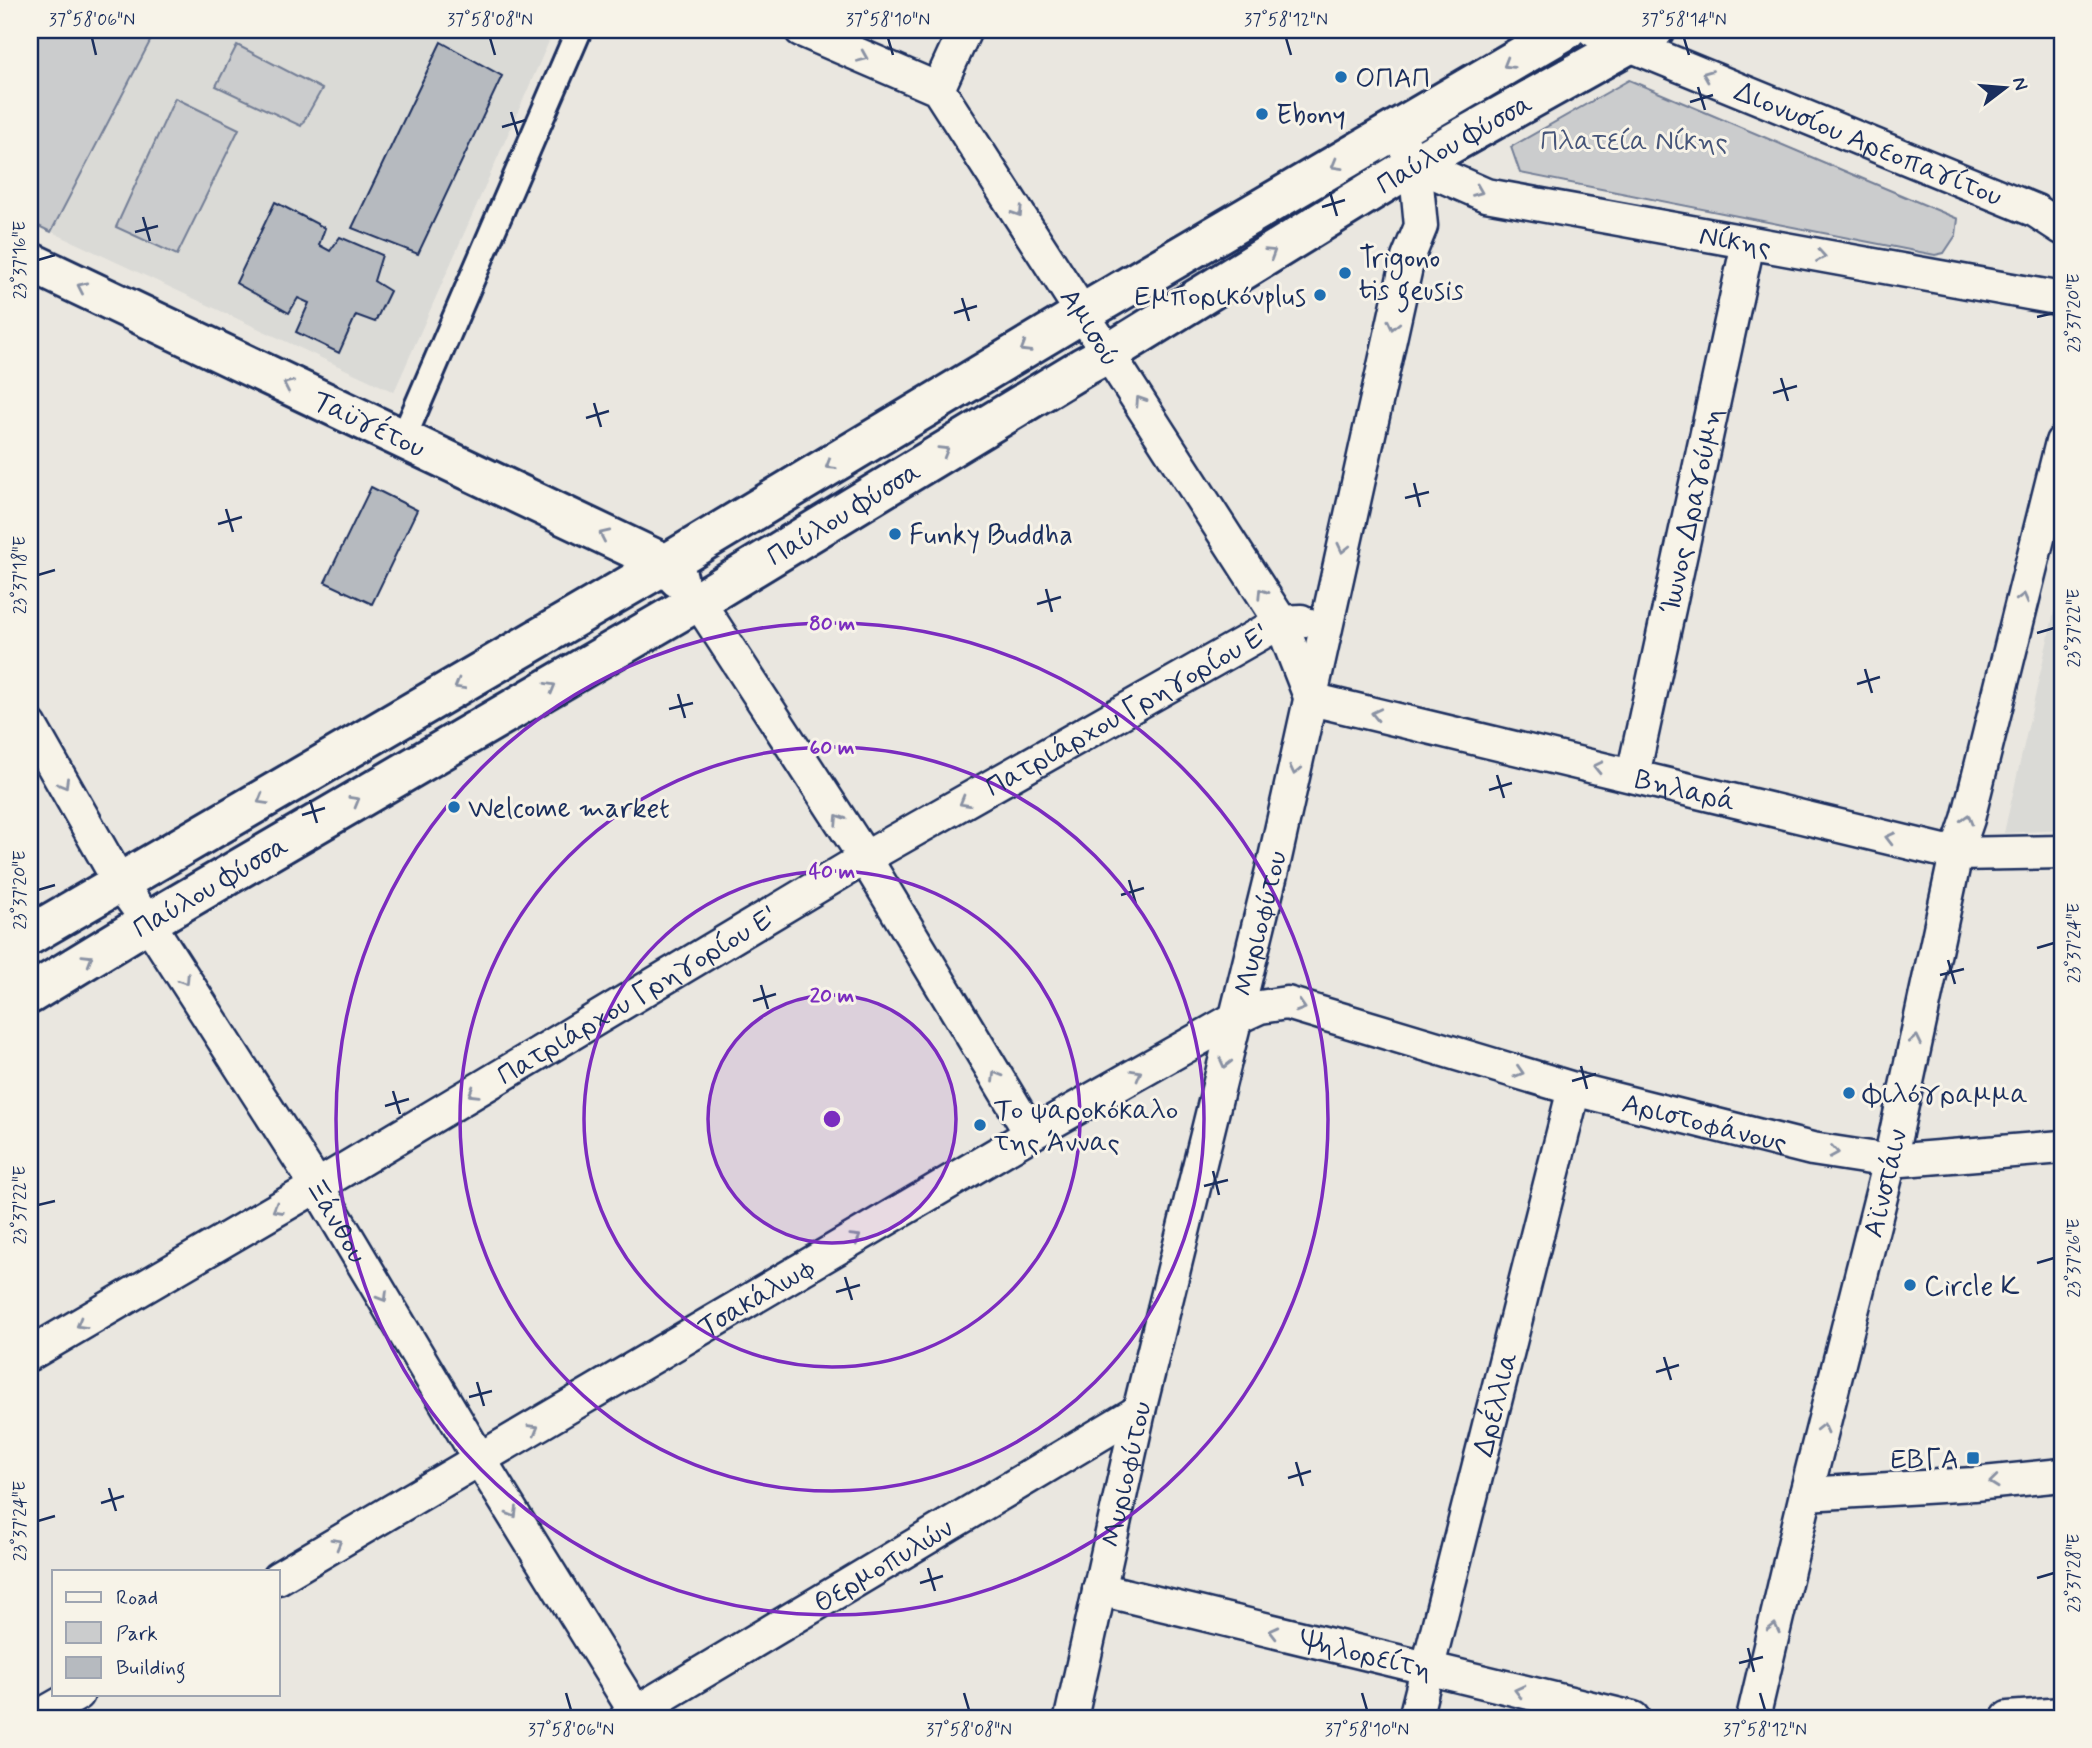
<svg xmlns="http://www.w3.org/2000/svg" width="2092" height="1748" font-family="Mynerve,sans-serif">
	<style>
		.built { fill: #dadad6 }
		.green { fill: #cbcccd; stroke: #737e96; stroke-width: 2 }
		.building { fill: #b6babf; stroke: #1b2f5e; stroke-width: 2 }
		.lines { fill: none; stroke-linecap: round; stroke-linejoin: round }
		.pedestrian-casing { stroke: #1b2f5e; stroke-width: 30 }
		.minor-casing { stroke: #1b2f5e; stroke-width: 37 }
		.tertiary-casing { stroke: #1b2f5e; stroke-width: 44 }
		.pedestrian { stroke: #f7f3e8; stroke-width: 24 }
		.minor { stroke: #f7f3e8; stroke-width: 32 }
		.tertiary { stroke: #f7f3e8; stroke-width: 38 }
		.oneway { stroke: #8991a3 }
		.ticks { fill: none; stroke: #1b2f5e; stroke-width: 2.5 }
		.ring { fill: none; stroke: #7b2cbf; stroke-width: 3.5 }
		.poi-dot { fill: #1f6fb2; stroke: #f7f3e8; stroke-width: 2.5 }
		.labels { text-anchor: middle; stroke-width: 6; stroke-linejoin: round; paint-order: stroke }
		.poi-label { font-size: 28px; fill: #1b2f5e; stroke: #f7f3e8; text-anchor: start }
		.park-label { font-size: 28px; fill: #47567a; stroke: #f7f3e8 }
		.street-label { font-size: 28px; fill: #1b2f5e; stroke: #f7f3e8 }
		.centre { fill: #7b2cbf; stroke: #f7f3e8; stroke-width: 3.5 }
		.ring-label { font-size: 21px; text-anchor: middle; font-weight: bold; fill: #7b2cbf; stroke: #f7f3e8; stroke-width: 6; stroke-linejoin: round; paint-order: stroke }
		.neatline { fill: none; stroke: #1b2f5e; stroke-width: 2.5 }
		.ticks-label { font-size: 18px; text-anchor: middle; fill: #1b2f5e }
	</style>
	<rect width="100%" height="100%" fill="#eae7e0"/>
	<filter id="ink" filterUnits="userSpaceOnUse"><feTurbulence type="fractalNoise" baseFrequency=".0143" numOctaves="2"/><feDisplacementMap in="SourceGraphic" scale="14" xChannelSelector="R" yChannelSelector="G"/><feConvolveMatrix kernelMatrix="1 2 1 2 8 2 1 2 1" color-interpolation-filters="sRGB"/></filter>
	<g filter="url(#ink)">
		<path class="built" d="M157,30H554L394,392L52,232Z
			M2062,577V830L2004,833Z"/>
		<path class="green" d="M30,30H156L51,232L30,222Z
			M237,45L322,89L301,126L216,86Z
			M1629,80L1958,219L1956,235L1944,253L1935,255L1520,173L1511,147Z
			M175,98L239,129L177,255L116,227Z"/>
		<path class="building" d="M441,42L502,76L418,254L352,228Z
			M275,202L325,228L319,245L330,251L340,237L382,255L374,281L390,291L375,322L356,315L339,353L296,332L309,303L298,298L289,313L236,283Z
			M371,487L417,510L372,604L325,582Z"/>
		<g class="lines">
			<defs>
				<path id="pedestrian" d="M403,439L579,30"/>
				<g id="minor">
					<path id="s1" d="M801,30L938,89L1281,622L1311,699L1956,854L2062,852"/>
					<path id="s2" d="M1593,30L2036,211L2062,228"/>
					<path d="M938,89L965,30"/>
					<path id="s3" d="M1415,164L1486,195L2062,299"/>
					<path d="M698,601L865,858L1031,1134"/>
					<path id="s4" d="M30,725L120,883L148,922L317,1186L480,1460L639,1718"/>
					<path id="s5" d="M1633,775L1748,243"/>
					<path id="s6" d="M30,1354L317,1186L865,858L1281,622L1301,621"/>
					<path d="M1806,1494L1974,1484L2062,1475"/>
					<path id="s7" d="M278,1578L1031,1134L1236,1018L1260,1007L1287,1003L1574,1089L1812,1149L1890,1161L2062,1147"/>
					<path id="s8" d="M1099,1589L1633,1718"/>
					<path d="M36,1718L78,1694"/>
					<path id="s9" d="M626,1718L1139,1411"/>
					<path id="s10" d="M1071,1718L1139,1411L1275,858L1408,258L1421,226L1415,164L1405,147"/>
					<path id="s11" d="M1415,1718L1574,1089"/>
					<path id="s12" d="M1753,1718L1806,1494L1890,1161L1956,854L1968,819L2062,442"/>
					<path d="M2008,1718L2062,1714"/>
				</g>
				<g id="tertiary">
					<path id="s13" d="M30,262L666,564L678,578"/>
					<path d="M30,935L666,564L1083,313L1566,30"/>
					<path id="s14" d="M30,994L148,922L698,601L1083,367L1109,353L1415,164L1654,30"/>
				</g>
			</defs>
			<use href="#pedestrian" class="pedestrian-casing"/>
			<use href="#minor" class="minor-casing"/>
			<use href="#tertiary" class="tertiary-casing"/>
			<use href="#pedestrian" class="pedestrian"/>
			<use href="#minor" class="minor"/>
			<use href="#tertiary" class="tertiary"/>
		</g>
		<defs><path id="oneway-chevron" d="M-2-3.5L2.5 0L-2 3.5" fill="none" stroke-width="1.6" stroke-linecap="round" stroke-linejoin="round" transform="scale(1.75)"/></defs>
		<g class="oneway">
			<use href="#oneway-chevron" transform="translate(863 57) rotate(23)"/>
			<use href="#oneway-chevron" transform="translate(1508 64) rotate(149)"/>
			<use href="#oneway-chevron" transform="translate(1707 75) rotate(-158)"/>
			<use href="#oneway-chevron" transform="translate(1336 165) rotate(150)"/>
			<use href="#oneway-chevron" transform="translate(1478 191) rotate(22)"/>
			<use href="#oneway-chevron" transform="translate(1018 212) rotate(57)"/>
			<use href="#oneway-chevron" transform="translate(1271 253) rotate(-32)"/>
			<use href="#oneway-chevron" transform="translate(1821 256) rotate(10)"/>
			<use href="#oneway-chevron" transform="translate(82 287) rotate(-155)"/>
			<use href="#oneway-chevron" transform="translate(1393 325) rotate(103)"/>
			<use href="#oneway-chevron" transform="translate(1025 348) rotate(149)"/>
			<use href="#oneway-chevron" transform="translate(288 385) rotate(-155)"/>
			<use href="#oneway-chevron" transform="translate(1140 401) rotate(-123)"/>
			<use href="#oneway-chevron" transform="translate(944 451) rotate(-31)"/>
			<use href="#oneway-chevron" transform="translate(830 465) rotate(149)"/>
			<use href="#oneway-chevron" transform="translate(604 535) rotate(-155)"/>
			<use href="#oneway-chevron" transform="translate(1343 548) rotate(103)"/>
			<use href="#oneway-chevron" transform="translate(1262 593) rotate(-123)"/>
			<use href="#oneway-chevron" transform="translate(2023 598) rotate(-76)"/>
			<use href="#oneway-chevron" transform="translate(459 685) rotate(150)"/>
			<use href="#oneway-chevron" transform="translate(551 687) rotate(-30)"/>
			<use href="#oneway-chevron" transform="translate(1376 714) rotate(-167)"/>
			<use href="#oneway-chevron" transform="translate(1598 767) rotate(-167)"/>
			<use href="#oneway-chevron" transform="translate(1295 770) rotate(103)"/>
			<use href="#oneway-chevron" transform="translate(64 784) rotate(60)"/>
			<use href="#oneway-chevron" transform="translate(262 800) rotate(150)"/>
			<use href="#oneway-chevron" transform="translate(355 801) rotate(-30)"/>
			<use href="#oneway-chevron" transform="translate(964 802) rotate(150)"/>
			<use href="#oneway-chevron" transform="translate(839 819) rotate(-123)"/>
			<use href="#oneway-chevron" transform="translate(1967 819) rotate(-74)"/>
			<use href="#oneway-chevron" transform="translate(1890 838) rotate(-166)"/>
			<use href="#oneway-chevron" transform="translate(88 959) rotate(-31)"/>
			<use href="#oneway-chevron" transform="translate(185 980) rotate(57)"/>
			<use href="#oneway-chevron" transform="translate(1301 1007) rotate(17)"/>
			<use href="#oneway-chevron" transform="translate(1916 1040) rotate(-78)"/>
			<use href="#oneway-chevron" transform="translate(1225 1063) rotate(104)"/>
			<use href="#oneway-chevron" transform="translate(1519 1072) rotate(17)"/>
			<use href="#oneway-chevron" transform="translate(1137 1074) rotate(-30)"/>
			<use href="#oneway-chevron" transform="translate(996 1076) rotate(-121)"/>
			<use href="#oneway-chevron" transform="translate(473 1093) rotate(149)"/>
			<use href="#oneway-chevron" transform="translate(1834 1152) rotate(9)"/>
			<use href="#oneway-chevron" transform="translate(277 1209) rotate(150)"/>
			<use href="#oneway-chevron" transform="translate(856 1238) rotate(-31)"/>
			<use href="#oneway-chevron" transform="translate(383 1297) rotate(59)"/>
			<use href="#oneway-chevron" transform="translate(81 1324) rotate(150)"/>
			<use href="#oneway-chevron" transform="translate(1823 1428) rotate(-76)"/>
			<use href="#oneway-chevron" transform="translate(534 1429) rotate(-31)"/>
			<use href="#oneway-chevron" transform="translate(1994 1482) rotate(174)"/>
			<use href="#oneway-chevron" transform="translate(513 1513) rotate(59)"/>
			<use href="#oneway-chevron" transform="translate(337 1543) rotate(-30)"/>
			<use href="#oneway-chevron" transform="translate(1774 1628) rotate(-77)"/>
			<use href="#oneway-chevron" transform="translate(1274 1632) rotate(-166)"/>
			<use href="#oneway-chevron" transform="translate(1519 1691) rotate(-166)"/>
		</g>
	</g>
	<path class="ticks" d="M92,38L96,55M490,38L495,55M888,38L893,55M1286,38L1291,55M1684,38L1689,55M1698,87L1705,110M1690,102L1713,95M511,112L518,135M502,127L526,120M1330,192L1337,216M1322,207L1345,200M143,217L150,241M135,232L158,226M38,260L55,255M962,298L969,321M954,313L977,306M2037,317L2054,313M1781,378L1788,401M1773,393L1797,386M594,403L601,427M586,418L609,411M1414,483L1420,507M1405,498L1429,492M226,509L233,532M218,524L242,517M38,575L55,570M1046,589L1052,612M1037,604L1061,597M2037,633L2054,628M1865,669L1872,693M1857,684L1880,677M678,694L685,718M669,709L693,703M1497,775L1504,798M1489,790L1512,783M310,800L317,823M302,815L325,808M1129,880L1136,904M38,890L55,885M1121,895L1144,888M2037,948L2054,943M1948,960L1955,984M1940,975L1964,969M761,985L768,1009M753,1001L776,994M1581,1066L1587,1089M1572,1081L1596,1074M393,1091L400,1114M385,1106L409,1099M1213,1171L1219,1195M1204,1186L1228,1180M38,1205L55,1201M2037,1263L2054,1258M845,1277L852,1300M836,1292L860,1285M1664,1357L1671,1380M1656,1372L1679,1365M477,1382L484,1406M469,1397L492,1391M1296,1462L1303,1486M1288,1478L1311,1471M109,1488L116,1511M101,1503L124,1496M38,1521L55,1516M928,1568L935,1591M2037,1578L2054,1573M920,1583L943,1576M1748,1648L1754,1672M1739,1663L1763,1657M566,1693L571,1710M964,1693L969,1710M1362,1693L1367,1710M1760,1693L1765,1710"/>
	<circle cx="832" cy="1119" r="124" fill="#7b2cbf" fill-opacity=".12"/>
	<g class="ring">
		<circle cx="832" cy="1119" r="124"/>
		<circle cx="832" cy="1119" r="248"/>
		<circle cx="832" cy="1119" r="372"/>
		<circle cx="832" cy="1119" r="496"/>
	</g>
	<g class="poi-dot">
		<circle cx="1341" cy="77" r="7"/>
		<circle cx="1262" cy="114" r="7"/>
		<circle cx="1345" cy="273" r="7"/>
		<circle cx="1320" cy="295" r="7"/>
		<circle cx="895" cy="534" r="7"/>
		<circle cx="454" cy="807" r="7"/>
		<circle cx="1849" cy="1093" r="7"/>
		<circle cx="980" cy="1125" r="7"/>
		<circle cx="1910" cy="1285" r="7"/>
		<rect x="1966" y="1451" width="14" height="14" rx="3.5"/>
	</g>
	<g class="labels">
		<g class="poi-label">
			<text x="1355" y="87">ΟΠΑΠ</text>
			<text x="1276" y="124">Ebony</text>
			<text x="1359" y="267">Trigono<tspan x="1359" dy="32">tis geusis</tspan></text>
			<text x="1306" y="305" text-anchor="end">Εμπορικόνplus</text>
			<text x="909" y="544">Funky Buddha</text>
			<text x="468" y="817">Welcome market</text>
			<text x="1863" y="1103">Φιλόγραμμα</text>
			<text x="994" y="1119">Το ψαροκόκαλο<tspan x="994" dy="32">της Άννας</tspan></text>
			<text x="1924" y="1295">Circle K</text>
			<text x="1959" y="1468" text-anchor="end">ΕΒΓΑ</text>
		</g>
		<g class="park-label">
			<text x="1634" y="150">Πλατεία Νίκης</text>
		</g>
		<g class="street-label">
			<text dy="10" stroke="none"><textPath href="#s2" startOffset="298">Διονυσίου Αρεοπαγίτου</textPath></text>
			<text dy="10" stroke="none"><textPath href="#s14" startOffset="1659">Παύλου Φύσσα</textPath></text>
			<text dy="10" stroke="none"><textPath href="#s3" startOffset="331">Νίκης</textPath></text>
			<text dy="10" stroke="none"><textPath href="#s1" startOffset="432">Αμισού</textPath></text>
			<text dy="10" stroke="none"><textPath href="#s13" startOffset="376">Ταϋγέτου</textPath></text>
			<text dy="10" stroke="none"><textPath href="#s5" startOffset="271">Ίωνος Δραγούμη</textPath></text>
			<text dy="10" stroke="none"><textPath href="#s14" startOffset="945">Παύλου Φύσσα</textPath></text>
			<text dy="10" stroke="none"><textPath href="#s6" startOffset="1272">Πατριάρχου Γρηγορίου Ε'</textPath></text>
			<text dy="10" stroke="none"><textPath href="#s1" startOffset="1251">Βηλαρά</textPath></text>
			<text dy="10" stroke="none"><textPath href="#s14" startOffset="210">Παύλου Φύσσα</textPath></text>
			<text dy="10" stroke="none"><textPath href="#s10" startOffset="817">Μυριοφύτου</textPath></text>
			<text dy="10" stroke="none"><textPath href="#s6" startOffset="705">Πατριάρχου Γρηγορίου Ε'</textPath></text>
			<text dy="10" stroke="none"><textPath href="#s7" startOffset="1598">Αριστοφάνους</textPath></text>
			<text dy="10" stroke="none"><textPath href="#s12" startOffset="551">Αϊνστάιν</textPath></text>
			<text dy="10" stroke="none"><textPath href="#s4" startOffset="583">Ξάνθου</textPath></text>
			<text dy="10" stroke="none"><textPath href="#s7" startOffset="555">Τσακάλωφ</textPath></text>
			<text dy="10" stroke="none"><textPath href="#s11" startOffset="324">Δρέλλια</textPath></text>
			<text dy="10" stroke="none"><textPath href="#s10" startOffset="250">Μυριοφύτου</textPath></text>
			<text dy="10" stroke="none"><textPath href="#s9" startOffset="299">Θερμοπυλών</textPath></text>
			<text dy="10" stroke="none"><textPath href="#s8" startOffset="275">Ψηλορείτη</textPath></text>
		</g>
	</g>
	<circle cx="832" cy="1119" r="10" class="centre"/>
	<g class="ring-label">
		<text x="832" y="630">80 m</text>
		<text x="832" y="754">60 m</text>
		<text x="832" y="878">40 m</text>
		<text x="832" y="1002">20 m</text>
	</g>
	<rect width="2092" height="1748" fill="none" stroke="#f7f3e8" stroke-width="77"/>
	<rect x="52" y="1570" width="228" height="126" fill="#f7f3e8" stroke="#9fa5b1" stroke-width="2"/>
	<rect x="66" y="1592" width="35" height="10" fill="#f7f3e8" stroke="#9fa5b1" stroke-width="2"/>
	<text x="116" y="1604" font-size="21" fill="#1b2f5e">Road</text>
	<rect x="66" y="1622" width="35" height="21" fill="#cbcccd" stroke="#9fa5b1" stroke-width="2"/>
	<text x="116" y="1640" font-size="21" fill="#1b2f5e">Park</text>
	<rect x="66" y="1657" width="35" height="21" fill="#b6babf" stroke="#9fa5b1" stroke-width="2"/>
	<text x="116" y="1674" font-size="21" fill="#1b2f5e">Building</text>
	<g transform="translate(2005 88) rotate(74)" stroke="#f7f3e8" stroke-width="5" paint-order="stroke">
	<path d="M0-5L12 26L0 18L-12 26Z" fill="#1b2f5e"/>
	<text y="-10" font-size="19" font-weight="bold" text-anchor="middle" fill="#1b2f5e">N</text>
	</g>
	<rect x="38" y="38" width="2016" height="1672" class="neatline"/>
	<g class="ticks-label">
		<text x="92" y="25">37°58'06"N</text>
		<text x="490" y="25">37°58'08"N</text>
		<text x="888" y="25">37°58'10"N</text>
		<text x="1286" y="25">37°58'12"N</text>
		<text x="1684" y="25">37°58'14"N</text>
		<text transform="translate(19 260) rotate(-90)" y="6">23°37'16"E</text>
		<text transform="translate(2073 313) rotate(-90)" y="6">23°37'20"E</text>
		<text transform="translate(19 575) rotate(-90)" y="6">23°37'18"E</text>
		<text transform="translate(2073 628) rotate(-90)" y="6">23°37'22"E</text>
		<text transform="translate(19 890) rotate(-90)" y="6">23°37'20"E</text>
		<text transform="translate(2073 943) rotate(-90)" y="6">23°37'24"E</text>
		<text transform="translate(19 1205) rotate(-90)" y="6">23°37'22"E</text>
		<text transform="translate(2073 1258) rotate(-90)" y="6">23°37'26"E</text>
		<text transform="translate(19 1521) rotate(-90)" y="6">23°37'24"E</text>
		<text transform="translate(2073 1573) rotate(-90)" y="6">23°37'28"E</text>
		<text x="571" y="1735">37°58'06"N</text>
		<text x="969" y="1735">37°58'08"N</text>
		<text x="1367" y="1735">37°58'10"N</text>
		<text x="1765" y="1735">37°58'12"N</text>
	</g>
</svg>
